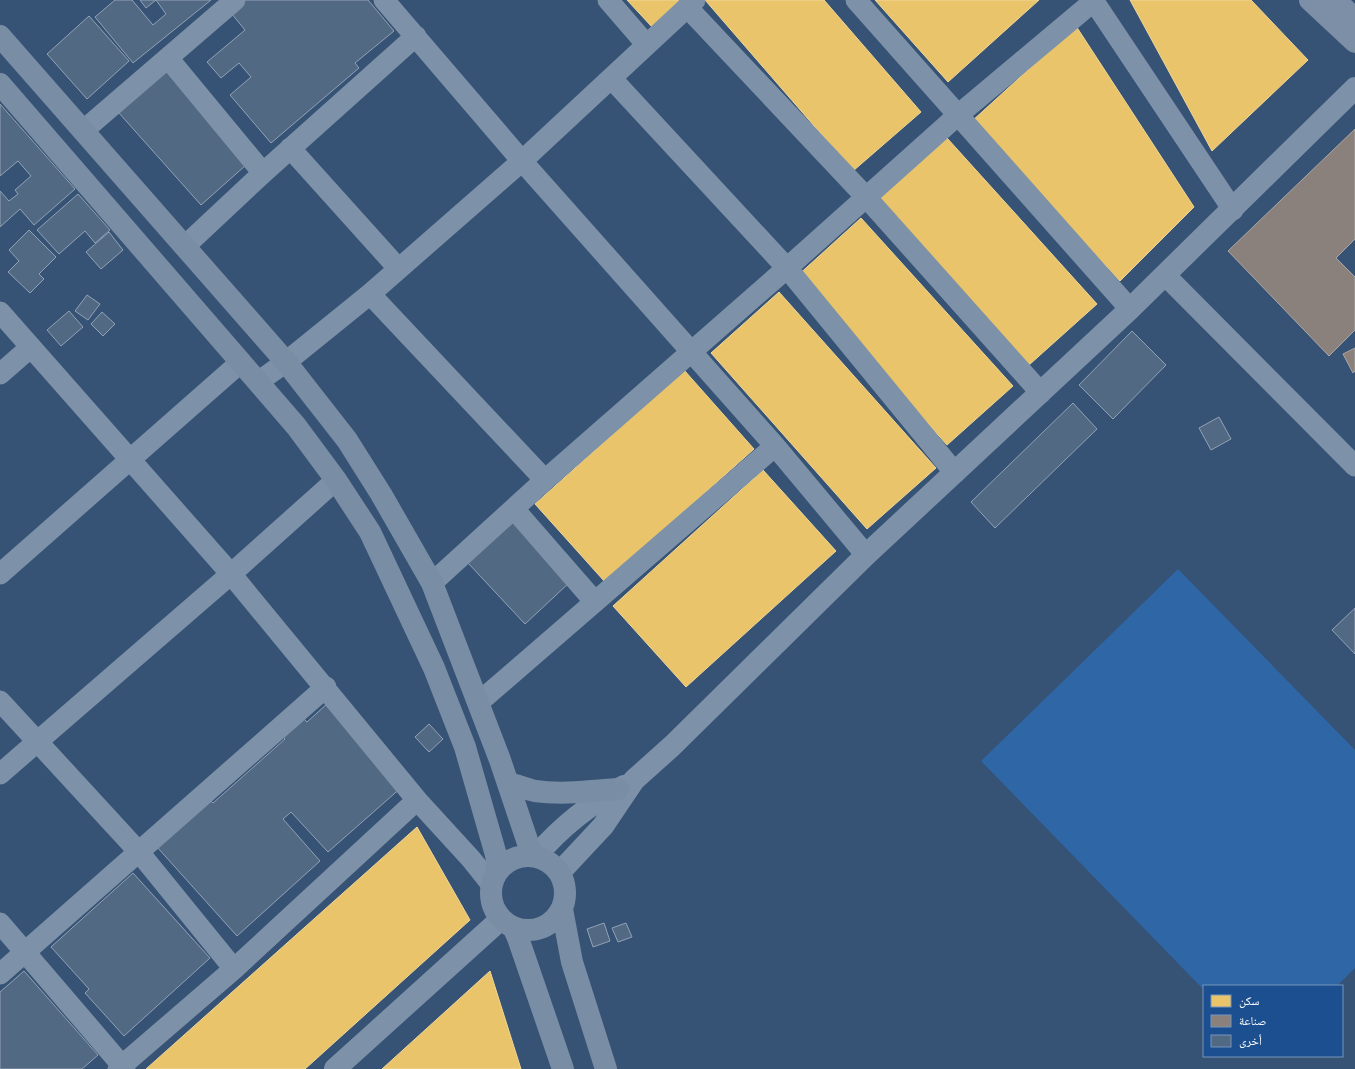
<svg xmlns="http://www.w3.org/2000/svg" width="1355" height="1069" font-family="'Work Sans','Noto Naskh Arabic',sans-serif">
	<style>
		.green { fill: #2f66a5 }
		.homes { fill: #e9c46a; stroke: #f0d697 }
		.industry { fill: #8a817c; stroke: #ada7a3 }
		.building { fill: #526984; stroke: #92a2b6 }
		.lines { fill: none; stroke-linecap: round; stroke-linejoin: round }
		.minor { stroke: #7d92a8; stroke-width: 21 }
		.tertiary { stroke: #7d92a8; stroke-width: 22 }
		.secondary { stroke: #798da4; stroke-width: 22 }
		.primary { stroke: #7d8ea7; stroke-width: 22 }
	</style>
	<rect width="100%" height="100%" fill="#365274"/>
	<path class="green" d="M1178,569L1355,750V968L1337,986H1204V990L981,761Z"/>
	<path class="homes" d="M627,0H681L652,27Z
		M705,0H824L921,112L853,171Z
		M875,0H1039L948,82Z
		M1130,0H1251L1308,60L1212,151Z
		M1076,26L1194,207L1120,281L971,122Z
		M947,138L1097,304L1029,365L879,199Z
		M861,218L1013,386L947,445L796,277Z
		M779,292L936,468L867,529L711,353Z
		M684,370L754,449L605,582L535,504Z
		M763,470L836,551L686,687L613,606Z
		M417,827L470,920L305,1069H146Z
		M490,971L521,1069H382Z"/>
	<path class="industry" d="M1355,129V239L1336,258L1355,277V330L1329,356L1228,251Z
		M1355,348V371L1353,373L1343,354Z"/>
	<path class="building" d="M115,0H132L153,25L166,14L156,0L146,8L140,0H211L133,63L95,17Z
		M237,0H368L394,31L355,63L359,68L271,143L230,95L251,77L239,63L221,78L207,62L245,30L227,8Z
		M89,16L129,61L87,99L47,54Z
		M167,70L246,165L201,205L119,113Z
		M0,104L75,189L34,225L20,209L0,227V191L9,201L18,194L15,190L31,176L18,161L0,176Z
		M78,194L110,230L95,243L85,231L59,254L37,230Z
		M29,230L56,257L39,274L44,279L30,293L8,272L19,261L9,250Z
		M109,232L123,250L101,269L86,252Z
		M87,295L100,304L88,320L75,311Z
		M69,311L83,327L61,346L47,330Z
		M102,312L115,324L103,336L91,324Z
		M1132,331L1166,365L1113,419L1079,385Z
		M1073,403L1097,429L995,528L971,502Z
		M1219,417L1231,439L1211,450L1199,428Z
		M512,522L570,582L525,624L468,563Z
		M1355,608V654L1332,630Z
		M328,703L403,786L328,852L291,812L283,819L320,861L237,936L157,847L210,800L213,803L285,739L281,735L301,716L307,722Z
		M429,724L443,739L429,752L415,737Z
		M133,873L210,958L124,1036L85,993L89,989L51,947Z
		M604,923L610,941L593,947L587,929Z
		M626,923L632,937L618,942L612,928Z
		M24,971L98,1055L82,1069H0V992Z"/>
	<g class="lines">
		<path class="minor" d="M384,0L522,161L775,446L866,555
			M608,0L646,44
			M856,0L1130,309
			M1093,0L1233,210
			M687,7L866,197L1041,393
			M168,58L263,173
			M611,78L787,268L955,473
			M84,130L235,0
			M290,148L398,268
			M185,246L263,173L416,36
			M1165,275L1355,466
			M370,294L545,480
			M0,312L231,574L417,800L471,859L491,884
			M0,374L31,347
			M258,382L286,362L370,294L522,161L695,0
			M514,509L595,602
			M0,574L241,362
			M432,583L545,480L787,268L958,115L1094,1
			M0,701L139,852L234,969
			M478,703L775,446
			M0,774L231,574L336,480
			M0,923L125,1069
			M0,974L326,687
			M118,1069L234,969L417,800"/>
		<path class="tertiary" d="M536,856C560,828 591,803 624,786
			M560,872L603,826L634,780L672,746L866,555L1130,309L1355,88
			M335,1069L501,919"/>
		<path class="secondary" d="M0,36L286,362L347,440L381,494L432,583L500,760L532,855
			M0,84L296,426L336,480L370,532L434,668L465,747L496,855L498,870
			M508,783C517,785 526,789 535,791C562,795 591,791 618,789
			M491 893a37 37 0 1 1 74 0a37 37 0 1 1-74 0Z
			M562,909L572,962L606,1069
			M513,927L518,938L563,1069"/>
		<path class="primary" d="M1310,0L1355,42
			M1335,0L1355,19"/>
	</g>
	<rect x="1203" y="985" width="140" height="72" fill="#1b4f8f" stroke="#7695bc"/>
	<rect x="1211" y="995" width="20" height="12" fill="#e9c46a" stroke="#7695bc"/>
	<text x="1239" y="1005" font-size="12" fill="#ffffff">سكن</text>
	<rect x="1211" y="1015" width="20" height="12" fill="#8a817c" stroke="#7695bc"/>
	<text x="1239" y="1025" font-size="12" fill="#ffffff">صناعة</text>
	<rect x="1211" y="1035" width="20" height="12" fill="#526984" stroke="#7695bc"/>
	<text x="1239" y="1045" font-size="12" fill="#ffffff">أخرى</text>
</svg>
